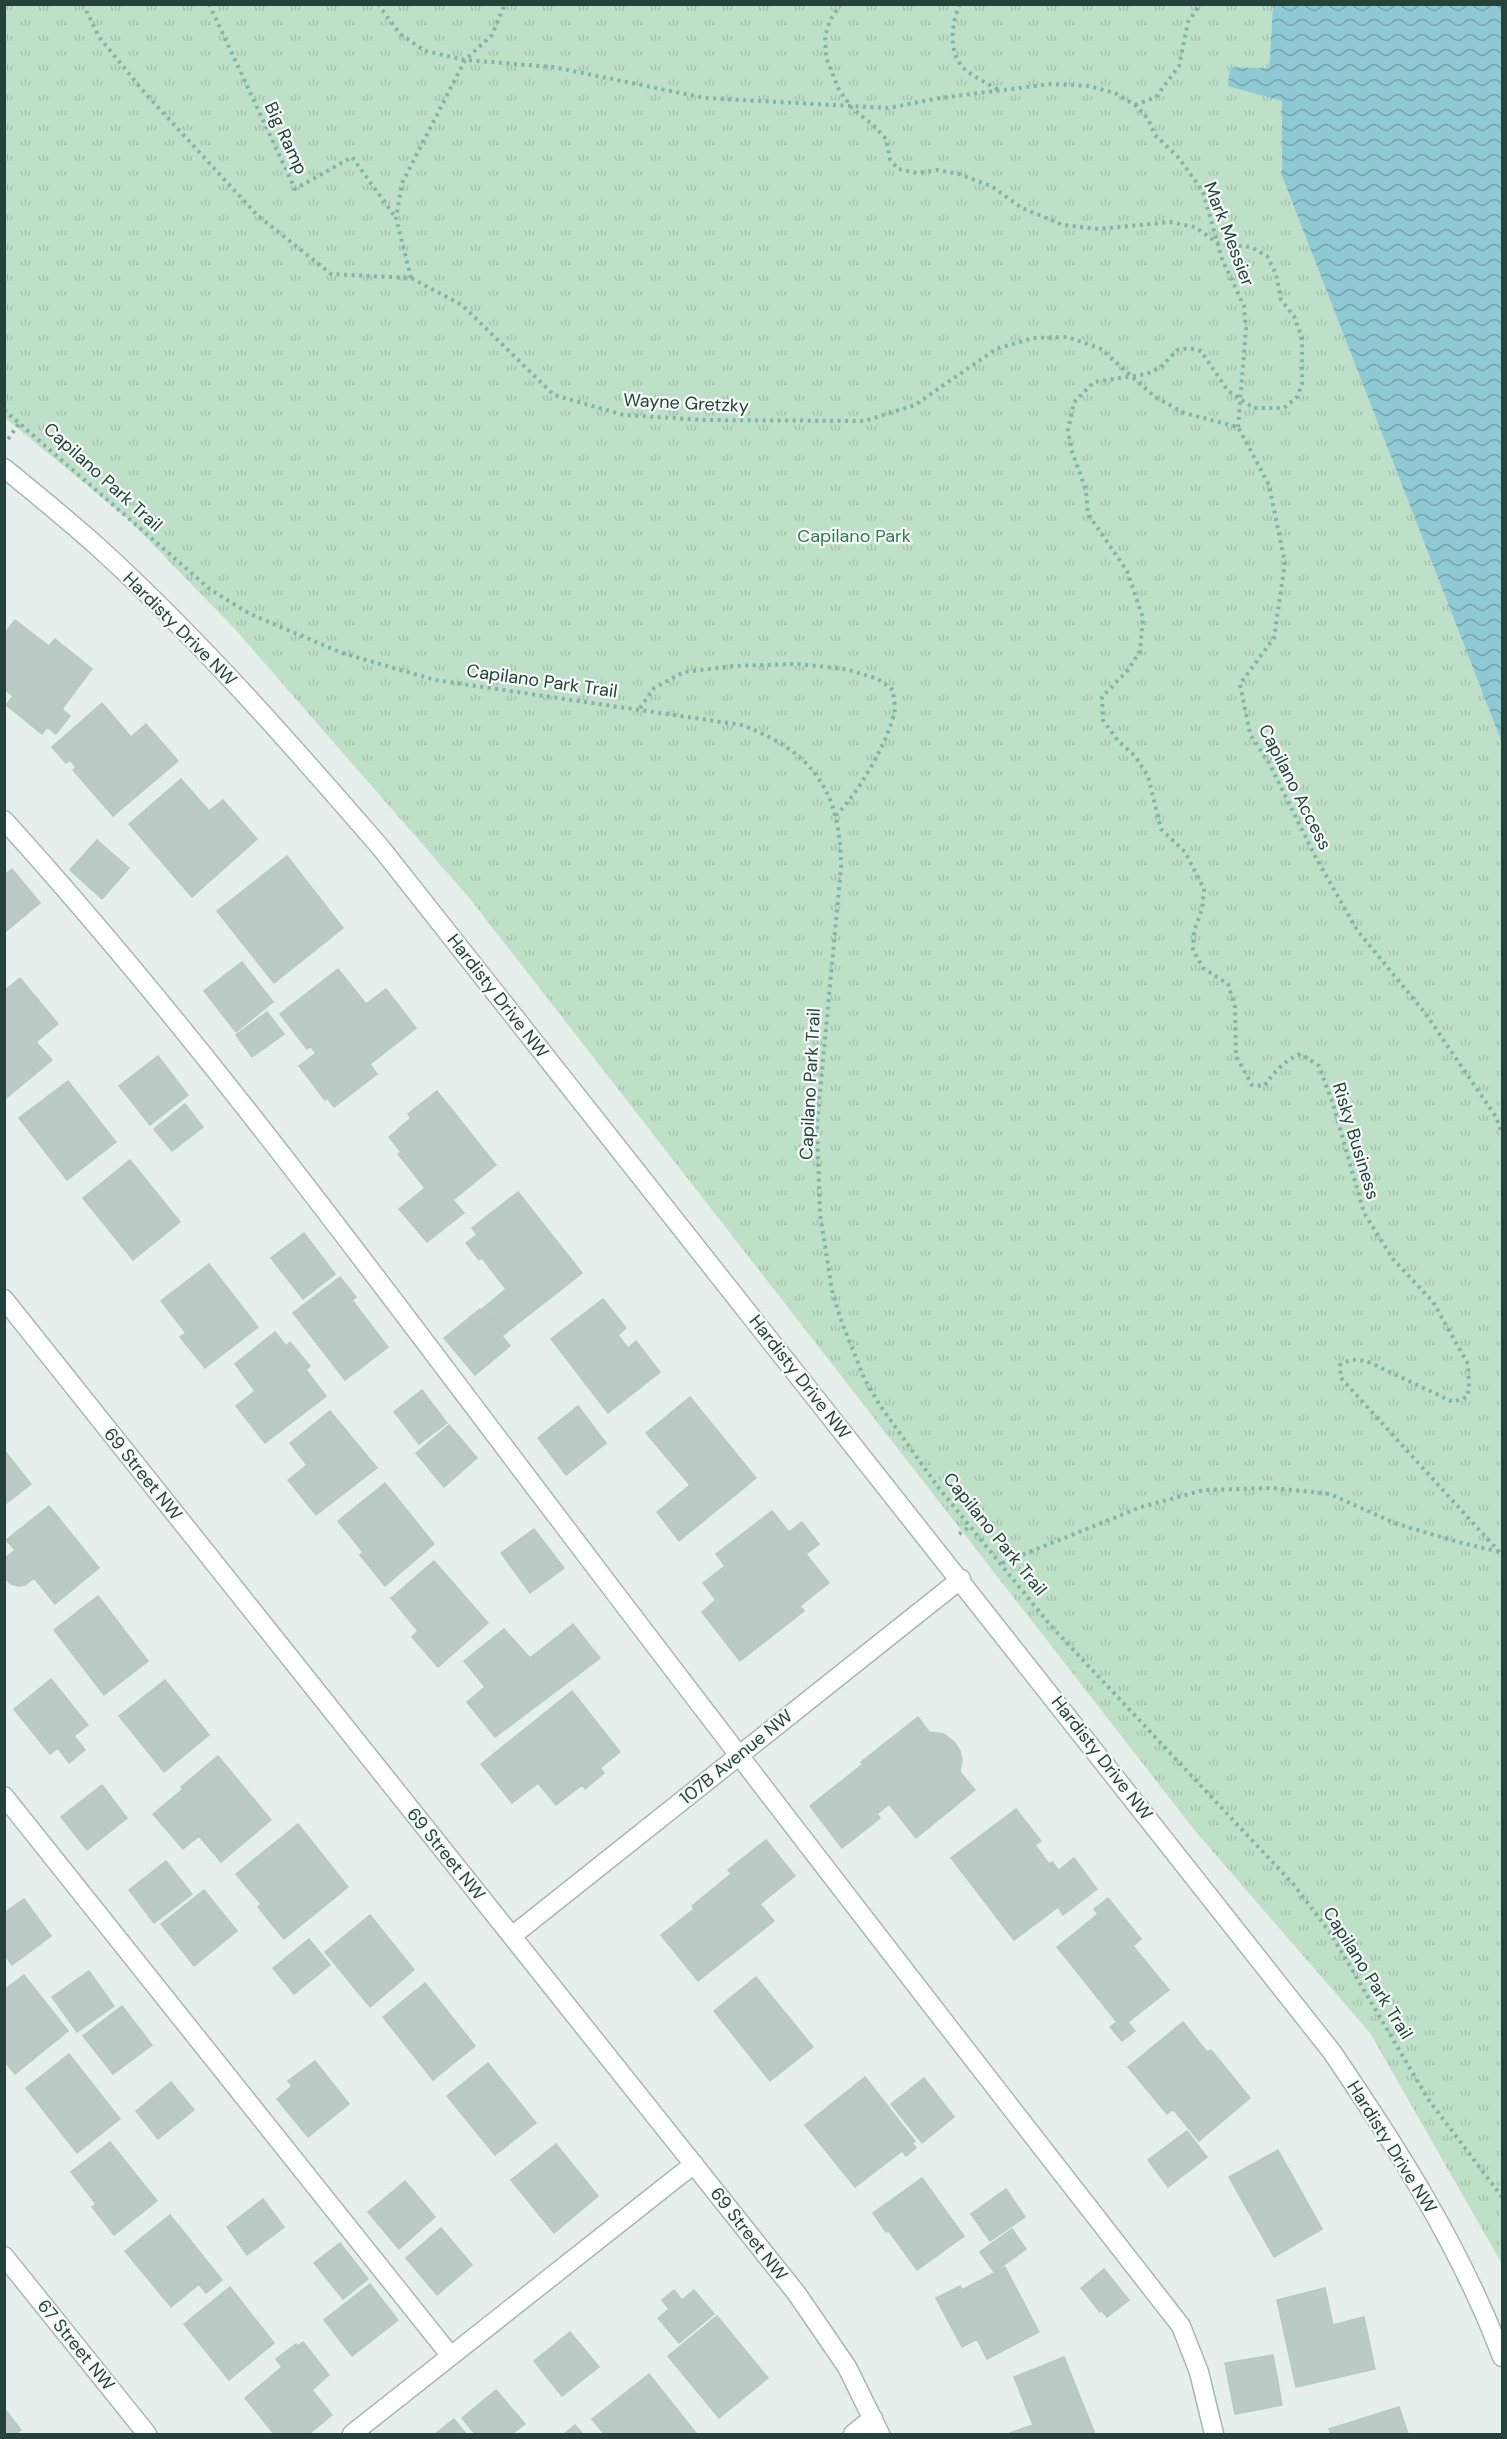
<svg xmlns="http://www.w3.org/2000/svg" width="1507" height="2439" font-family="'DM Sans',sans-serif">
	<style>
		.park { fill: url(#park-tufts) }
		.water { fill: url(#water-waves) }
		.building { fill: #bbcac4; stroke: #b8c9c2; stroke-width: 1.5 }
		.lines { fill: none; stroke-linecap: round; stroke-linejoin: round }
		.lane-casing { stroke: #a8b8b2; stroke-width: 21 }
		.street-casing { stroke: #a8b8b2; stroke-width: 21 }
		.path { stroke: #86b3a5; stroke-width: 4; stroke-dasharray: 3 4.5; stroke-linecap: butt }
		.lane { stroke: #fff; stroke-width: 18 }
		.street { stroke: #fff; stroke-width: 18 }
		.labels { text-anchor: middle; stroke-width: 4.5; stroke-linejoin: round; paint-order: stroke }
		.street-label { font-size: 18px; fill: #24423a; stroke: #f7fbf9 }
		.park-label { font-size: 18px; fill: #2d7a4b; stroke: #f7fbf9 }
	</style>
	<defs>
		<pattern id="park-tufts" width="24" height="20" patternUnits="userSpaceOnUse" patternTransform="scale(1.5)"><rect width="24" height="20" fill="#bfe0c8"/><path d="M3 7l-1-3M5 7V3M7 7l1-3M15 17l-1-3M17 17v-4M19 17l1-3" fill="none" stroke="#a4c1ad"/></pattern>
		<pattern id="water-waves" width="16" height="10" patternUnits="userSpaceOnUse" patternTransform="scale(1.5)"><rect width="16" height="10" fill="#8ec9d4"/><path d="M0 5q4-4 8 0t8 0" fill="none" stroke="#74a5ad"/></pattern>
	</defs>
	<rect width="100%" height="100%" fill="#e6efeb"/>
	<path class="park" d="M1273,4L1269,68L1230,67L1282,101V176L1502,743V2264L1370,2033L1196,1832L471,900L234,628L128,519L5,418L4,5Z"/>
	<path class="water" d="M1273,5H1502V743L1282,176V101L1228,86L1230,67L1269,68Z"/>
	<path class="building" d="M15,620L49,646L55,639L92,669L62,709L70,716L56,734L47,727L42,734L6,705L13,696L4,689V634Z
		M102,703L131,737L146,724L178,761L113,816L73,770L76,767L70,760L66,763L52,747Z
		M181,779L209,811L223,800L257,839L192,897L129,824Z
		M97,840L129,868L102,899L70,870Z
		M287,856L343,928L274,983L217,911Z
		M12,869L40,903L4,933V875Z
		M242,962L273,1002L236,1032L204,991Z
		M338,969L366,1004L386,989L416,1028L370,1064L377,1074L334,1107L327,1098L325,1100L299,1066L316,1053L310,1046L307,1049L280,1014Z
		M20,978L58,1024L36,1042L52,1060L4,1100V991Z
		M267,1012L284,1034L252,1057L236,1035Z
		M158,1056L188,1095L150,1125L119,1086Z
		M68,1081L116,1142L67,1180L19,1118Z
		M437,1091L496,1165L453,1200L464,1213L427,1242L399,1209L425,1188L398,1154L401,1152L389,1137L411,1118L408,1114Z
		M185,1104L203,1127L172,1151L154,1129Z
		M130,1160L180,1222L133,1260L83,1198Z
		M518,1192L582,1273L503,1335L482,1309L506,1289L482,1258L479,1260L466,1243L477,1235L472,1228Z
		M304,1233L335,1274L303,1299L271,1258Z
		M209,1264L258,1327L205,1368L180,1337L186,1333L161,1301Z
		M340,1277L356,1297L352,1300L388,1347L345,1380L293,1313Z
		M603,1299L626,1328L618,1335L628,1348L636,1341L660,1372L608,1413L551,1339Z
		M480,1309L510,1346L475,1375L444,1338Z
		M275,1332L286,1346L290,1342L310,1366L306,1370L326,1396L265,1443L236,1406L255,1391L235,1364Z
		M422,1390L447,1423L419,1444L394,1412Z
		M690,1397L756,1478L679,1541L657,1512L690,1485L646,1433Z
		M578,1406L606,1443L566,1475L538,1438Z
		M330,1411L377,1468L316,1515L288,1480L307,1465L290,1443Z
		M449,1425L477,1458L444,1487L416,1453Z
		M4,1450L31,1484L4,1505Z
		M385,1483L434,1544L385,1586L360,1555L363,1552L338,1521Z
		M49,1506L99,1568L55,1604L34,1578L25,1585L19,1586L11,1584L4,1578V1559L15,1550L6,1540Z
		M772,1511L789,1532L802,1522L819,1544L806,1554L829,1583L800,1606L804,1611L740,1661L702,1612L716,1600L703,1583L725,1566L716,1554Z
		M534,1529L564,1568L530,1593L501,1553Z
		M434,1561L488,1623L438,1667L412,1637L418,1631L391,1598Z
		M98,1596L148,1661L104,1695L54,1630Z
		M573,1624L600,1658L495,1737L467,1702L485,1687L464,1661L504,1629L530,1658Z
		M51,1679L88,1725L74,1736L85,1750L69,1763L58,1748L50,1754L14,1709Z
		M165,1680L209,1735L164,1772L119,1716Z
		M572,1691L620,1752L600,1768L604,1773L585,1789L582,1785L556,1805L538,1783L512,1803L481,1764Z
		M918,1717L929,1732L944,1734L955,1743L960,1751L962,1760L960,1772L975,1790L916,1838L889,1804L877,1814L880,1818L842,1848L810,1806L863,1764L861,1762Z
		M218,1756L271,1820L221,1862L199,1836L183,1849L153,1814L183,1789L181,1787Z
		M102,1785L127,1818L87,1850L61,1817Z
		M1016,1809L1041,1841L1035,1845L1049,1864L1052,1862L1059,1870L1074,1858L1097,1889L1063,1915L1058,1907L1014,1940L951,1858Z
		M298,1824L348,1887L284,1939L258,1907L261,1904L236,1874Z
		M766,1840L795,1876L760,1904L774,1921L698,1981L661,1935L694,1909L692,1906L731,1874L728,1870Z
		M166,1861L192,1894L154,1923L129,1890Z
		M204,1890L237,1931L194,1966L161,1924Z
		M1108,1898L1141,1939L1133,1946L1169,1990L1128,2022L1135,2031L1122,2041L1110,2027L1117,2022L1057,1947L1098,1914L1094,1909Z
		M24,1899L51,1936L12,1965L4,1954V1913Z
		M370,1915L414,1970L370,2007L325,1952Z
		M309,1939L330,1965L294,1994L273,1968Z
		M89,1971L114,2006L77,2032L52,1997Z
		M24,1975L68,2031L15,2074L4,2061V1990Z
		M756,1977L813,2047L770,2081L714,2011Z
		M425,1983L475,2046L433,2080L383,2017Z
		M122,2006L152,2045L113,2074L83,2036Z
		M1183,2022L1207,2052L1211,2050L1250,2098L1199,2141L1173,2109L1167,2114L1128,2067Z
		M69,2054L120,2119L77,2153L26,2088Z
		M315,2061L349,2104L308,2137L277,2099L292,2086L288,2081Z
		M488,2063L536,2123L495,2155L447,2096Z
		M865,2077L915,2141L912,2143L916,2148L906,2156L902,2151L855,2187L805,2125Z
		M924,2078L954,2117L922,2143L891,2104Z
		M171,2082L194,2110L158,2139L136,2111Z
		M1187,2131L1207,2157L1168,2187L1148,2160Z
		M110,2142L157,2201L114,2235L92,2207L96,2204L71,2172Z
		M556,2144L598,2196L554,2233L511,2180Z
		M1278,2150L1322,2229L1274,2257L1229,2177Z
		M922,2178L964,2236L917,2270L888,2230L886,2232L873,2213Z
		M405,2181L435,2217L399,2249L368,2212Z
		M1006,2189L1025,2217L990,2241L971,2214Z
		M263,2199L284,2227L247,2255L227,2227Z
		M170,2215L222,2280L206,2293L199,2284L171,2307L125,2251Z
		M441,2228L472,2265L437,2295L406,2258Z
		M1012,2229L1026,2249L994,2272L980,2252Z
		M340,2243L368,2279L343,2299L314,2263Z
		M1005,2267L1039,2332L987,2359L977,2339L962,2347L936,2298L960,2286L962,2290Z
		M1104,2269L1129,2300L1107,2317L1102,2311L1100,2312L1081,2288Z
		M370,2284L398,2320L352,2356L324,2320Z
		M230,2287L274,2343L229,2380L184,2324Z
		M1325,2288L1333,2325L1364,2317L1375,2369L1296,2387L1277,2300Z
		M674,2290L682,2300L694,2290L714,2314L679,2343L658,2318L669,2309L662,2300Z
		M717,2316L768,2378L719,2418L668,2356Z
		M570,2332L599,2367L562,2396L534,2361Z
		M303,2342L329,2375L312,2390L332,2415L309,2434H274L245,2398L282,2367L276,2359L296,2344L298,2346Z
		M1273,2355L1282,2405L1235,2414L1225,2363Z
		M1064,2357L1095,2434H1007L1033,2425L1014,2377Z
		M649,2374L696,2433L694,2434H604L592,2419Z
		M496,2390L525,2424L512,2434H475L462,2418Z
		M1399,2407L1408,2434H1331L1329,2429Z
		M4,2408L21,2430L15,2434H4Z
		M454,2419L466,2434H435Z
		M575,2425L583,2434H564Z"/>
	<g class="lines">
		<defs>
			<path id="lane" d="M4,820C206,1043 383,1288 565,1527C768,1795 974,2061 1181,2326L1199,2372L1214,2434
				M4,1796L450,2355
				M352,2434L694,2164"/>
			<path id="street" d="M4,468C36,494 68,520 98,547C200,640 291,744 381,848L1332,2052C1398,2149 1461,2248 1502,2357
				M4,1299L797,2294L847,2367L880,2434
				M512,1936L961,1579
				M4,2256L147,2434
				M853,2434L873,2418"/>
		</defs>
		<use href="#lane" class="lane-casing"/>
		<use href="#street" class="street-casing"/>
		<path class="path" d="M83,4L99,37L144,92L257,215L331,274L411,278L462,305L554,395L624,415L704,420L865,421L915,405L996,349L1033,338L1068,337L1101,349L1155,397L1184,413L1238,427L1269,485L1285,563L1274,638L1240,684L1250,734L1269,763L1315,856L1357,930L1425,1013L1496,1117L1502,1134
			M209,4L295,189L352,157L396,218
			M378,4L400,34L425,51L465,60L553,67L705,98L888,108L940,98L1051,84L1089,86L1115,93L1135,105L1148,119L1155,135L1179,158L1203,192L1222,259L1244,306L1246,329L1238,427
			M841,4L830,20L825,36L826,57L838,88L852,108L874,126L886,139L890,159L898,169L917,173L937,170L959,174L991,186L1022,208L1063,225L1099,229L1170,222L1195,227L1219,244L1251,247L1267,256L1276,274L1281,300L1294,316L1302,338V384L1297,397L1284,408H1254L1228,391L1201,351L1189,348L1177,350L1161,367L1147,374L1094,382L1074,402L1068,430L1071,449L1086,490L1088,514L1127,571L1143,618L1140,651L1128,670L1102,697L1103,720L1118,741L1135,756L1148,776L1161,829L1185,852L1204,889L1202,909L1194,931L1193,950L1203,968L1228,984L1235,1007L1236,1056L1252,1085L1264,1086C1275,1072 1284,1060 1301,1054L1319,1066L1333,1104L1364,1213L1393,1259L1433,1302L1468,1364L1469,1388L1467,1397L1453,1402L1371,1363C1358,1359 1352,1358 1340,1365L1341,1378L1502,1555
			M960,4C951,24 947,56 967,71C977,79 989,84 1000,91
			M1135,105L1156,97L1179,66L1188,22L1200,4
			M411,278L396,218L402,183L465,60L492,35L505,4
			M4,410L211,590L250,614L342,653L435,680L742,725C813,752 841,791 841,868L817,1124L820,1214L832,1290L841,1320L864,1378L879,1404L938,1487L1051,1626L1294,1885L1331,1934L1428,2099L1502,2197
			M8,439L21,421
			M640,708L654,688L684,672L733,666L797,664L846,669L878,679L893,690C893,696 895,703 895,709C891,737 857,796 836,815
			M959,1534L971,1526
			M1002,1563L1141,1507L1204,1490L1272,1488L1330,1494L1397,1524L1458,1542L1500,1552"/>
		<use href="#lane" class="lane"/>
		<use href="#street" class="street"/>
	</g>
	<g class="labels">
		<g class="street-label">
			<text transform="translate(286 138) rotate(65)" y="6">Big Ramp</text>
			<text transform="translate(1229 234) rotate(69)" y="6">Mark Messier</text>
			<text transform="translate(686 403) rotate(3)" y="6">Wayne Gretzky</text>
			<text transform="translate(103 477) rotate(42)" y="6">Capilano Park Trail</text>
			<text transform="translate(180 629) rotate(45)" y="6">Hardisty Drive NW</text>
			<text transform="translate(542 681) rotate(8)" y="6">Capilano Park Trail</text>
			<text transform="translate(1295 787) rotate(63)" y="6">Capilano Access</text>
			<text transform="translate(498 996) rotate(52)" y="6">Hardisty Drive NW</text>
			<text transform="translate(810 1084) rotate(-87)" y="6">Capilano Park Trail</text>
			<text transform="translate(1356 1141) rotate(73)" y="6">Risky Business</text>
			<text transform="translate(800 1377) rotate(52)" y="6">Hardisty Drive NW</text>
			<text transform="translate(143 1474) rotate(51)" y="6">69 Street NW</text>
			<text transform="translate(995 1534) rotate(51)" y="6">Capilano Park Trail</text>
			<text transform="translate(736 1757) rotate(-39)" y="6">107B Avenue NW</text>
			<text transform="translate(1102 1758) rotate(52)" y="6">Hardisty Drive NW</text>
			<text transform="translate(446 1854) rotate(51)" y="6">69 Street NW</text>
			<text transform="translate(1368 1973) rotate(58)" y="6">Capilano Park Trail</text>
			<text transform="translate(1392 2147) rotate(58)" y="6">Hardisty Drive NW</text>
			<text transform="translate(749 2234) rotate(52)" y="6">69 Street NW</text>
			<text transform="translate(76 2345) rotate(51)" y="6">67 Street NW</text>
		</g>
		<g class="park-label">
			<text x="854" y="542">Capilano Park</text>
		</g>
	</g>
	<rect width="1507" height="2439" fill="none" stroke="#24423a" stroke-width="12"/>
</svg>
